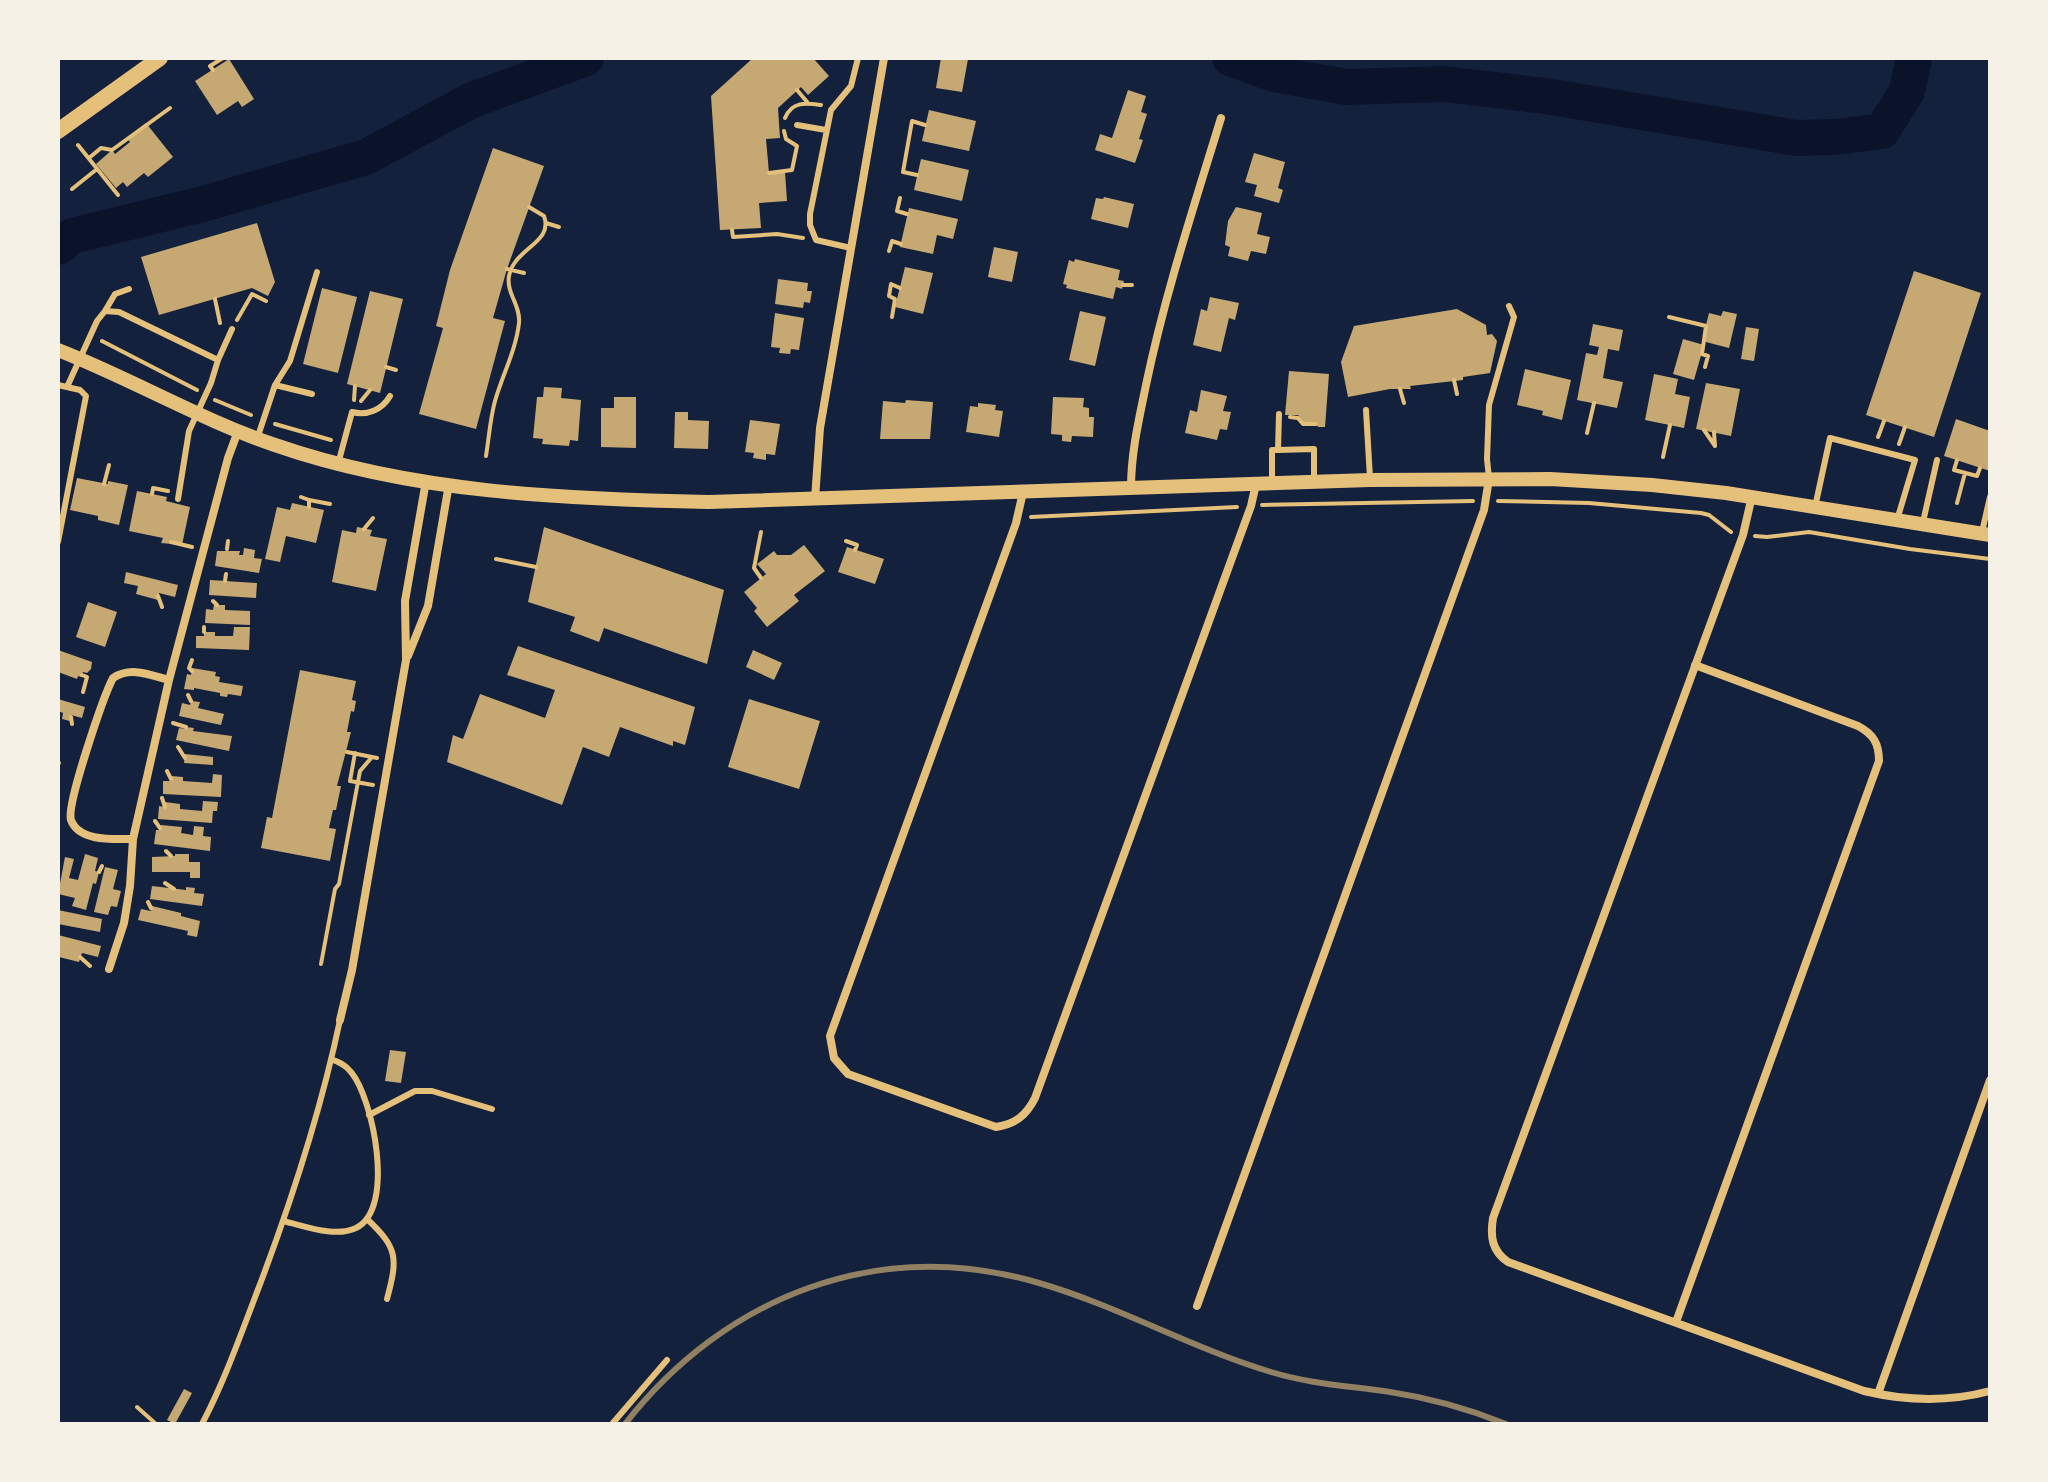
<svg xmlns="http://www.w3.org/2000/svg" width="2048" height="1482" font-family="'Titillium Web',sans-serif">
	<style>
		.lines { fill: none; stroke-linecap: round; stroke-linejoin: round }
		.river { stroke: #0b132b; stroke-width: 36 }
		.building { fill: #c6a872 }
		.path { stroke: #e5c07b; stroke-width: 4 }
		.service { stroke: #e5c07b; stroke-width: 6 }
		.minor { stroke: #e5c07b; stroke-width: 8 }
		.tertiary { stroke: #e5c07b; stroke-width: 14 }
		.secondary { stroke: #e5c07b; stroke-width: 16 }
		.rail { stroke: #918062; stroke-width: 6 }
	</style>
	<rect width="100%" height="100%" fill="#14213d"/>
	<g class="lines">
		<path class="river" d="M1230,58L1274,74L1346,87L1444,84L1545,96L1796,138L1835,137L1882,131L1907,91L1914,58
			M58,247L72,236L203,204L366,157L470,101L586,58"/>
	</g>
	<path class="building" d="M753,58H813L829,76L808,95L801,87L778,108L780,138L766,139L769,173L785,172L787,201L759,203L761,228L720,230L711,96Z
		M941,58L968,59L962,92L936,88Z
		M229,59L254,99L242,107L238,101L217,115L195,81Z
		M1128,90L1146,96L1141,112L1147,114L1139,139L1143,140L1135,163L1095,150L1100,134L1112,138Z
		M929,110L976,121L969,151L922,141Z
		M146,123L173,157L148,177L144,173L127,187L123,182L116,188L96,164L112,150L115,154L130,142L127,138Z
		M493,148L544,166L507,269L493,318L505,321L476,429L419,414L443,328L436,326L450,270Z
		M1254,153L1285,162L1278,188L1283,190L1279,203L1254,196L1257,185L1245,182Z
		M921,159L969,170L962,201L914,190Z
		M1104,197L1134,204L1128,228L1091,219L1096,198L1103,199Z
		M1236,207L1262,213L1257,234L1270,237L1266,254L1251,251L1248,261L1228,256L1230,247L1225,245L1228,221Z
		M909,208L958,219L953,239L937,235L933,254L900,247Z
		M257,223L275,282L268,296L252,288L159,315L141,257Z
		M994,247L1018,252L1012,282L988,277Z
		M1075,259L1120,270L1118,280L1124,281L1122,289L1116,287L1113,299L1066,288L1067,285L1063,284L1069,260L1074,262Z
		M905,267L933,273L923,314L895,307Z
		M1914,271L1981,293L1934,437L1866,415Z
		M778,279L808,283L807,291H812L810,303L804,302L803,308L775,304Z
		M322,288L357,297L338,373L303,364Z
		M370,291L403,299L380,393L347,384Z
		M1210,297L1239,303L1235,320L1229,318L1221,352L1193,345L1201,309L1207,311Z
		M1457,309L1486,325L1487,335L1492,334L1497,341L1490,373L1463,377V380L1410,386L1411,389H1390L1348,397L1341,362L1354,326Z
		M1080,311L1106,317L1095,366L1069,360Z
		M1723,311L1737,314L1729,348L1702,341L1709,313L1721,316Z
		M775,313L804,318L799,350L791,349L790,354L779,353L780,348L771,347Z
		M1593,324L1623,330L1619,351L1608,349L1603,378L1623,382L1617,408L1577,400L1586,353L1597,355L1599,347L1589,345Z
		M1746,327L1759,329L1754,361L1741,359Z
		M1683,339L1704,345L1694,380L1673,374Z
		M1525,369L1571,380L1562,420L1542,415L1543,411L1517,405Z
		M1289,371L1329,374L1325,427H1318L1316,423L1303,422L1298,415H1285Z
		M1654,374L1678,379L1675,394L1690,397L1684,428L1645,420Z
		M1706,383L1740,389L1731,436L1696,429Z
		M544,387L562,388L561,398L581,400L578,441L570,440L569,446L542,444L543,439L533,438L537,397H543Z
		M1201,390L1227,396L1223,411L1231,412L1227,430L1220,429L1217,440L1185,433L1190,410L1197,412Z
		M614,397H636V448L601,447V408H614Z
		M1053,397L1084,398L1083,407L1089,408V417H1094L1093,437L1072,436L1071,442L1062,441V435L1051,434Z
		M906,400L933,402L930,439H880L883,401L905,403Z
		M978,403L996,405L995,410L1003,411L999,437L966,432L970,406L978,407Z
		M675,412H688V420L709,421L708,449L674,448Z
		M1956,419L1990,431V471L1944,456Z
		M750,420L780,424L775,455L766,454V460L753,458L754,453L745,452Z
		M77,478L108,484V481L128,485L119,525L98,520V516L70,510Z
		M137,491L167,497L166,501L190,507L182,545L161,543L163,538L129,531Z
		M292,503L324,510L316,543L286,536L280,562L265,559L277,507L290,510Z
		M357,527L372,530L370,536L387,539L376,591L332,582L342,530L356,533Z
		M544,527L724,590L707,664L604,628L599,642L570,631L575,617L528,602Z
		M804,545L825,571L794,595L799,601L767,627L754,611L757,608L744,592L766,574L757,564L774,551L777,555H791Z
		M847,547L884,559L875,584L838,572Z
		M244,548L255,550L254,558L262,559L259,573L215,566L217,551H240L239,555H243Z
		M126,572L178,585L175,597L159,593L158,600L136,594L138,586L124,583Z
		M210,580L257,583L256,598L209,595Z
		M88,602L117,612L105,647L76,637Z
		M214,605H225V610L250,611V625L205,623L206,609L213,610Z
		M234,627H250L249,650L196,648V636H204V632H215V636H233Z
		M518,646L695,707L685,745L673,741V746L620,727L609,757L583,747L562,805L447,762L453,735L463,739L480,694L545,718L555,690L507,675Z
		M58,650L92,662L91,669L87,673L83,672L81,677L78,676L77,679L58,672Z
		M753,650L782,663L774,680L746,667Z
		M192,668L216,672L215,676L220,677L219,682L243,686L241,696L228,694L227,697L220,696V693L194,688V690L184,689L187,674L191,675Z
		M300,670L356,681L352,700L356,701L354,712L351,711L347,732H351L337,786H341L336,810H333L329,828L336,829L330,861L261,848L267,817L272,818Z
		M58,699L85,707L82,718L71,715L70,721L62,719L63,713L58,711Z
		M749,699L820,721L799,789L728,767Z
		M191,701L200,702L198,708L224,714L221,725L179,716L182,703L190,705Z
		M186,727L194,728L193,731L232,736L229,751L176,740L179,728L186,729Z
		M185,754L213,757V765L184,763Z
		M213,774L222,775L221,797L163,794V781H170L171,776L183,777V781L212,783Z
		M203,801L218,802L217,811H213L212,823L158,819L159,806L165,807V802L180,804V809L202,811Z
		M161,825L182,827L181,833L193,835L194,826L204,827L203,836L211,837L210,851L154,844L156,830H160Z
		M85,854L98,858L95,871L99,872L96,884L93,883L86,910L72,906L75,898L58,894L65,857L74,859L69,878L78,880Z
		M175,854H189V862H200V878H190V872H152V857L175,856Z
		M105,867L118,870L113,889L121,891L117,907L111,906L108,915L94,912Z
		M152,886L186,890V887L195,888L194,893L204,894L202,906L150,899Z
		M152,906L181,913V916L200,921L197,937L187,935L188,931L138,920L141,909L151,911Z
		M58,910L102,919L100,932L58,924Z
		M58,935L101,946L98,957L82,953L79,962L59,957Z
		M390,1050L406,1052L401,1083L385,1081Z
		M184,1389L192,1393L175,1424L167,1420Z"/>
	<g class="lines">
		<path class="path" d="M213,70L210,66L223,58
			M797,90L808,103
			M785,118C792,101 806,103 821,105
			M78,145L118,195
			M112,150L170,108
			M89,158L101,148L112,150
			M769,173L792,170L797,146L786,139L784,131
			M917,175L903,172L912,121L925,125
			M72,189L97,169
			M900,198L897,211L907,214
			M546,223L559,227
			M732,230L733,237L777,234L803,238
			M889,251L892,241L901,244
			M507,269L524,273
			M1123,285H1132
			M215,299L220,323
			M892,317L895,299L889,296L891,284L900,288
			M1669,317L1706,326L1702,354L1708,356L1705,367
			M237,320L252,294L266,301
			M102,341L197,390
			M386,367L396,370
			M1454,380L1457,394
			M1400,389L1404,403
			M215,400L251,415
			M354,400L355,386
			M361,401L370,390
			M1290,417L1298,418L1303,424H1316
			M275,424L331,440
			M1704,430L1715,446
			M1714,432L1715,446
			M1587,433L1594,403
			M1878,437L1884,421
			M1899,444L1905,427
			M486,456C489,438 490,419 495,401C502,376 516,350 519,323C521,306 506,293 509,276C514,248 554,243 544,216L529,207
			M1663,457L1670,425
			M1957,460L1954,470L1977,476L1980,468
			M104,484L109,465
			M152,494L153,488L168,491
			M301,497L309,500V507
			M309,500L330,504
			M1498,501L1589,503L1701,513L1709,515L1731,532
			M1957,503L1965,473
			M1262,505L1473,501
			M1031,517L1237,507
			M364,529L373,518
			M761,532L754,568L761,578
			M1755,536L1767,537L1809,532L1910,549L1990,559
			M846,541L857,545L855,550
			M171,542L192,547
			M227,549L228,541
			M496,559L536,567
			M225,581L226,574
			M158,596L162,607
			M213,601L217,605
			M204,632V627
			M192,671L189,668L192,660
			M82,675L87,677L83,692
			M188,695L191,701
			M71,717L72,724
			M173,723L186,727
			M178,747L185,758
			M347,752L372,757
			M355,753L350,781L373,785
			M58,763H59
			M167,771L171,779
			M162,798L165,807
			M155,821L160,828
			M166,851L171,856
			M99,872L102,866
			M165,883L174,889
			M148,902L151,908
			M80,957L90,966
			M321,964L335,889L339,884L360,771L372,757L377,758
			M137,1407L156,1424
			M172,1424V1423"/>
		<path class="service" d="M797,125L826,130
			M851,248L816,240L810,225V214L831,110L851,86L858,58
			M105,311L115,294L129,289
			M218,360L232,329
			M58,385L80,390L86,396L58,542
			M275,385L312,394
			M67,387L97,321L105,311L119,312L218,360L211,383L189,431L178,499
			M1366,410L1370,478
			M257,439L275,385L290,361L317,272
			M1278,450L1279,414
			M338,464L352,412C367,416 382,410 390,396
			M1489,478L1487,459L1489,405L1514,317L1509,306
			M1272,484V450H1278L1314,449V482
			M1815,507L1830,438L1915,460L1897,520
			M1923,522L1937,460
			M1982,532L1990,497
			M369,1115L415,1091H432L492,1109
			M367,1219C398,1248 398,1258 387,1299
			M283,1221C305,1226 335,1238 356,1228C396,1209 373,1098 351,1072C346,1065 339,1062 331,1059
			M202,1424C223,1384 238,1342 254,1300C289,1209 320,1115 340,1020
			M612,1424L667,1360"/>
		<path class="minor" d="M1131,488C1131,453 1139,419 1146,385C1165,294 1194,206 1221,118
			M1023,492L1016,523L830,1036L834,1058L848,1074L996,1127C1015,1124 1026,1116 1035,1098L1251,506L1256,484
			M1752,496L1743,535L1493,1218C1490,1237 1492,1251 1508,1262L1864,1391C1906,1401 1949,1402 1990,1391
			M815,499L820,428L884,58
			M408,656L428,606L449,484
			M133,839C114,839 79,842 71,820C66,805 104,695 113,678C131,666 150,675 169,680
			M109,969L124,923L130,886L133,839L169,680L228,458L238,431
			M340,1020L352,970L406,660L405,601L426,481
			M1197,1306L1484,510L1489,479
			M1676,1322L1879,761C1879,743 1873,734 1858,726L1695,665
			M1878,1394L1990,1080"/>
		<path class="tertiary" d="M58,350C132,379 201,420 275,445C413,493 564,499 709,502L1370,480L1550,479L1652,485L1726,493L1990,535"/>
		<path class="secondary" d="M58,131L160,58"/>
		<path class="rail" d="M625,1424C726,1295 879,1236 1039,1283C1118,1306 1191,1348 1271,1372C1310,1384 1350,1386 1390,1392C1430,1398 1469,1409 1506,1424"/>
	</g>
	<rect width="2048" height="1482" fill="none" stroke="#f6f1e7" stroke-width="120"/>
</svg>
